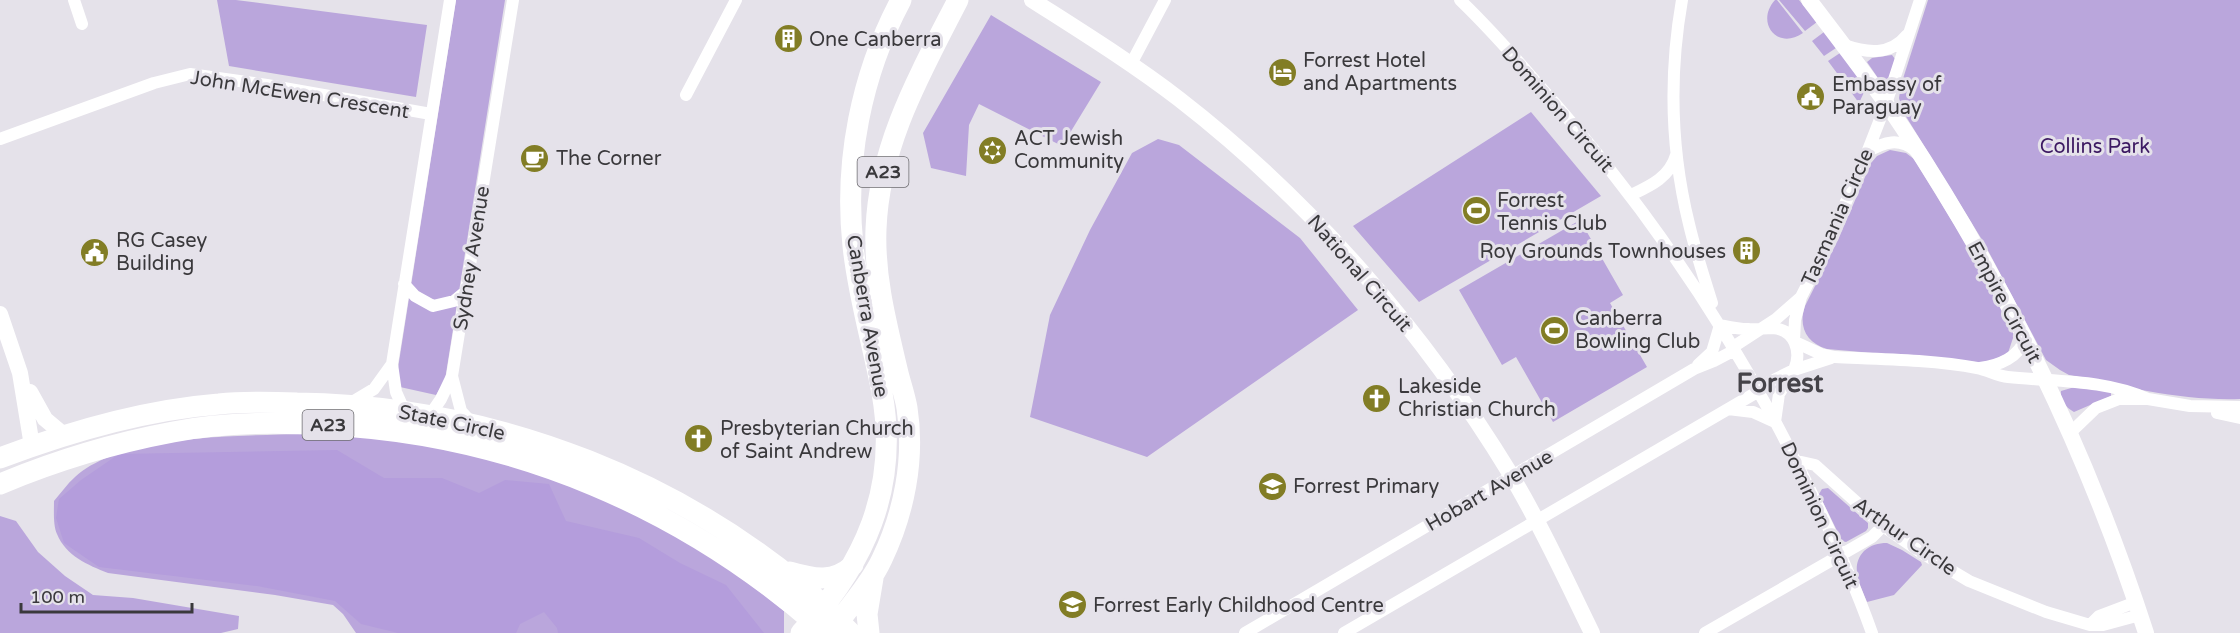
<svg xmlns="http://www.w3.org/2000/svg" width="2240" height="633" font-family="'Varela Round',sans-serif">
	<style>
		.green { fill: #baa6dc }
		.forest { fill: #b49ddc }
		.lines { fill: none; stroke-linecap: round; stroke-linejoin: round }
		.street { stroke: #fff; stroke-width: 12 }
		.secondary { stroke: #fff; stroke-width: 16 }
		.primary { stroke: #fff; stroke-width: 18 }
		.highway { stroke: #fff; stroke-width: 21 }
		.labels { text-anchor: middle; stroke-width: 6; stroke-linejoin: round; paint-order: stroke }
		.shield { fill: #e5e2ea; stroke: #6d6c70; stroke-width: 1.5 }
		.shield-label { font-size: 18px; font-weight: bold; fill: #3a393c }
		.poi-label { font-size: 20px; fill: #3a393c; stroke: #e5e2ea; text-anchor: start }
		.street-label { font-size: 20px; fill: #3a393c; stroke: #e5e2ea }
		.park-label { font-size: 20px; fill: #3c1962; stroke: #e5e2ea }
		.district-label { font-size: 26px; font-weight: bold; fill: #454349; stroke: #e5e2ea }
	</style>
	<rect width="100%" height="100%" fill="#e5e2ea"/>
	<path class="green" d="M217,0H236L427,25L416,97L229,66Z
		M456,0H505L445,380L436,395L400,387L398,368Z
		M1775,0H1777L1803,33C1777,51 1755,22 1775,0Z
		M1779,0H1799L1817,22L1805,31Z
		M1928,0H2240V399C2182,401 2126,387 2069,375L2060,370L2046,360L1984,243L1902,110L1899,98L1901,85Z
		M991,15L1101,82L1062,146L979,104L969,125L966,176L931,168L923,133Z
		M1824,32L1836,48L1824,56L1812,41Z
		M1840,53L1866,88L1859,103L1828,61Z
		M1892,55L1895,59L1888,81H1880L1867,62L1872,58Z
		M1531,112L1601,196L1419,302L1353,226Z
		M1158,139L1179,145L1300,238L1358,310L1147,457L1030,417L1050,315L1090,230L1132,153Z
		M1890,150L1906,153L1914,159L1974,257L2014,335L2008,353L1987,363L1827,349C1806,343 1798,326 1805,306L1838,240L1871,163L1877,156Z
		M1580,220L1623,295L1610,303L1647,367L1553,422L1516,357L1502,365L1459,290Z
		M2078,386L2111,392V396L2074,412C2066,407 2060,401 2061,391Z
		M302,434C352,436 403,437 452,448C570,473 692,534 784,611V633H356L343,614L333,605L275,595L108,573C88,565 66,556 57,534C53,525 54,511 54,501C61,493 67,484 75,477C122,434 240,436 302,434Z
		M1828,488L1868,523V528L1866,531L1846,542L1842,541L1819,494L1822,489Z
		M0,516L16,521L38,552L65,576L93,595L133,598L239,616L238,629L221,633H0Z
		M1887,543L1902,550L1921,562L1922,565L1894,595L1867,602C1861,586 1849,567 1864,551C1871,545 1878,543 1887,543Z"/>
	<path class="forest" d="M337,450L384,478H442L479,493L505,480L549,484L566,521L639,538L680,563L726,585L764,633H558L557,628L544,612L520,624L516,633H398L361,624L335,601L257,586L99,567L64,543L56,518L59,499L81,480L119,454Z"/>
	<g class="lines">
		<path class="street" d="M74,0L82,24
			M1460,0C1487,26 1512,54 1537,83C1632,189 1709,298 1776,423C1812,491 1846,560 1872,633
			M1682,0C1669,74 1671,151 1689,224C1695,250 1704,277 1712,303
			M1844,45C1867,53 1890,56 1907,35
			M1131,64L1165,0
			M686,95L736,0
			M0,139L154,83L190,74L267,85L431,114
			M1867,152C1884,142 1899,137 1916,151
			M1631,195C1650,186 1670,177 1676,155
			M404,284L415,296L433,306L454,301L466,291
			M1794,341L1795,320L1801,297L1824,252L1863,163L1886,104L1920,0
			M1795,342L1821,354L1835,357C1879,359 1935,360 1977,368C1988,370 1997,376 2008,377C2055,382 2104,379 2148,399
			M1733,347L1776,319L1800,298
			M1698,365L1712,352L1720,325C1730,327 1739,329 1748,329C1756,330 1764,328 1772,328C1795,329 1802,352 1794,370L1757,388
			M1980,368C2000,365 2018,358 2026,338
			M452,376L461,411L472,423
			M349,404L374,389L392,364
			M1728,409L1753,412L1775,422L1779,394L1794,370L1831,358
			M404,410L396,392L392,364L450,0
			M2217,413L2240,418
			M430,415L441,399L452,376L513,0
			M2071,432L2096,408L2119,399H2148L2190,406L2240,407
			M1797,461L1815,465L1883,526L1922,553L1969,581L2046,612L2090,625H2103L2140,615
			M2090,625L2099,616L2136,602
			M1245,633L1694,369L1714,361L1735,350
			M1344,633L1759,391
			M1705,633L1872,537L1883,526"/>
		<path class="secondary" d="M1032,0C1082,32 1132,63 1179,99C1312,202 1424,332 1511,475C1541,525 1566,580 1592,633
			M1809,0C1841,42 1874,84 1903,128C2007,285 2088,454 2146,633
			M0,314L20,373L32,446
			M30,392L45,419L64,435"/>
		<path class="primary" d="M840,620L853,633"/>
		<path class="highway" d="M0,458C71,431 144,410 219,404C245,401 271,402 297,403C497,406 694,482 840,620
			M0,484C55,461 114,443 173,432C223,422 276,422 326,425C514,434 686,508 826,633
			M790,572C814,579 834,583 853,565
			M833,630C849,606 870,585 882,559C904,513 915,459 907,408C905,396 901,385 898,373C887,326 874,278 876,229C879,145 920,74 958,0
			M801,633C865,564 899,488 882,393C873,344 858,296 853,246C844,162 861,75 901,0
			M869,633L867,614L873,578"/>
	</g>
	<defs>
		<symbol id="building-disc" viewBox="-11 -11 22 22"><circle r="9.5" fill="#827d25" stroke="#e5e2ea"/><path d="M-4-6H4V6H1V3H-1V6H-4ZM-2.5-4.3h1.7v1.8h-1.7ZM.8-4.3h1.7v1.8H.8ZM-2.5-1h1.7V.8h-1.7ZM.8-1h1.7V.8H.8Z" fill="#fff"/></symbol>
		<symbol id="hotel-disc" viewBox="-11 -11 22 22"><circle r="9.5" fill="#827d25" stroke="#e5e2ea"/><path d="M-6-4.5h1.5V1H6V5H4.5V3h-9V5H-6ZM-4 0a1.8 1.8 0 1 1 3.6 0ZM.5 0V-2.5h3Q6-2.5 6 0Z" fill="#fff"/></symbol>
		<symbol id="civic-disc" viewBox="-11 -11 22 22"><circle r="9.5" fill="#827d25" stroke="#e5e2ea"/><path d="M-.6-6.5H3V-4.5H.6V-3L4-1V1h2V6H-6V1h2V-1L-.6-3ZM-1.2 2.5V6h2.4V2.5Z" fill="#fff"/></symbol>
		<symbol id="synagogue-disc" viewBox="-11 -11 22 22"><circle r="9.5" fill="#827d25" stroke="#e5e2ea"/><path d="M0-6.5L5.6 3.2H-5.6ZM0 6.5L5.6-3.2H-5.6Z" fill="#fff"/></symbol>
		<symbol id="cafe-disc" viewBox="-11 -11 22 22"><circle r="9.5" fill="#827d25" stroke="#e5e2ea"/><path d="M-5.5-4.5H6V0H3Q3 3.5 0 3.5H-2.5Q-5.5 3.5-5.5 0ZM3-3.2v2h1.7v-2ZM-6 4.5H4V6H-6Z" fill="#fff"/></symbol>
		<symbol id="stadium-disc" viewBox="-11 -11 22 22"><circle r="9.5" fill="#827d25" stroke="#e5e2ea"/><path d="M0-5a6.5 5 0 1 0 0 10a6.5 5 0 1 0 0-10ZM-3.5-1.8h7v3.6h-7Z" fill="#fff"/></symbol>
		<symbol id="church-disc" viewBox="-11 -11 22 22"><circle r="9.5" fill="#827d25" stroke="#e5e2ea"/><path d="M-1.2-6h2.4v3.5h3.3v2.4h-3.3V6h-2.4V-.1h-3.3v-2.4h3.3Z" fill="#fff"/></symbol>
		<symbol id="school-disc" viewBox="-11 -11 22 22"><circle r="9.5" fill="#827d25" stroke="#e5e2ea"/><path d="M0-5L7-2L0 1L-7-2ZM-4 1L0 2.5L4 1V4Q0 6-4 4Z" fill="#fff"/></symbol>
	</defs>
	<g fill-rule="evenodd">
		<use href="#building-disc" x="772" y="22" width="33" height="33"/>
		<use href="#hotel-disc" x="1266" y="56" width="33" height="33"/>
		<use href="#civic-disc" x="1794" y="80" width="33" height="33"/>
		<use href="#synagogue-disc" x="976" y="134" width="33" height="33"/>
		<use href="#cafe-disc" x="518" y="142" width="33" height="33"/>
		<use href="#stadium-disc" x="1460" y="194" width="33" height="33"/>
		<use href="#building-disc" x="1730" y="234" width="33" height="33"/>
		<use href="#civic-disc" x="78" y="236" width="33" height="33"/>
		<use href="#stadium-disc" x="1538" y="314" width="33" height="33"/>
		<use href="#church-disc" x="1360" y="382" width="33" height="33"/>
		<use href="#church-disc" x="682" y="422" width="33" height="33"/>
		<use href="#school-disc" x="1256" y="470" width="33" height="33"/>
		<use href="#school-disc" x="1056" y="588" width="33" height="33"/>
	</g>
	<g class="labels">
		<g class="shield">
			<rect x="857.5" y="157" width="51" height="30" rx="4.5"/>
			<rect x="302.5" y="410" width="51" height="30" rx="4.5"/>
		</g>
		<g class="shield-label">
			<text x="883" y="178">A23</text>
			<text x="328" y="431">A23</text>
		</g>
		<g class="poi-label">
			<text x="809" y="46">One Canberra</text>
			<text x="1303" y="67">Forrest Hotel<tspan x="1303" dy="23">and Apartments</tspan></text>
			<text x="1832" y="91">Embassy of<tspan x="1832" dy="23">Paraguay</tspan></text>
			<text x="1014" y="145">ACT Jewish<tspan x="1014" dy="23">Community</tspan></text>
			<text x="556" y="165">The Corner</text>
			<text x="1497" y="207">Forrest<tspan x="1497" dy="23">Tennis Club</tspan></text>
			<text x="116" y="247">RG Casey<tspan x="116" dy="23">Building</tspan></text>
			<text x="1726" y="258" text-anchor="end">Roy Grounds Townhouses</text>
			<text x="1575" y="325">Canberra<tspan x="1575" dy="23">Bowling Club</tspan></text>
			<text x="1398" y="393">Lakeside<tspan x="1398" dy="23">Christian Church</tspan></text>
			<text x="720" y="435">Presbyterian Church<tspan x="720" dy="23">of Saint Andrew</tspan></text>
			<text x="1293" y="493">Forrest Primary</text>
			<text x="1093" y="612">Forrest Early Childhood Centre</text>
		</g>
		<g class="street-label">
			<text transform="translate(300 94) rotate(9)" y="7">John McEwen Crescent</text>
			<text transform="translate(1558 109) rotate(49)" y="7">Dominion Circuit</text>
			<text transform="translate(1837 217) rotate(-66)" y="7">Tasmania Circle</text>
			<text transform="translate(471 258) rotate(-81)" y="7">Sydney Avenue</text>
			<text transform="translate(1360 273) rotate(49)" y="7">National Circuit</text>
			<text transform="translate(2005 302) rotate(62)" y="7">Empire Circuit</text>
			<text transform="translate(868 316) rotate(80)" y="7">Canberra Avenue</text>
			<text transform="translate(452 422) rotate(12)" y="7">State Circle</text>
			<text transform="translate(1489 490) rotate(-30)" y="7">Hobart Avenue</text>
			<text transform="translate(1820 515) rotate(65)" y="7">Dominion Circuit</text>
			<text transform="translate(1905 536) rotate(35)" y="7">Arthur Circle</text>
		</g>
		<g class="park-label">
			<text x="2095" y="153">Collins Park</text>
		</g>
		<g class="district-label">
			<text x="1780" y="392">Forrest</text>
		</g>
	</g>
	<path d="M21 603v9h171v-9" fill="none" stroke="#3a393c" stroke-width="3"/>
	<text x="30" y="603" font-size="18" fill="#3a393c" stroke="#e5e2ea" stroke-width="4.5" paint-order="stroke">100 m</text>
</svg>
